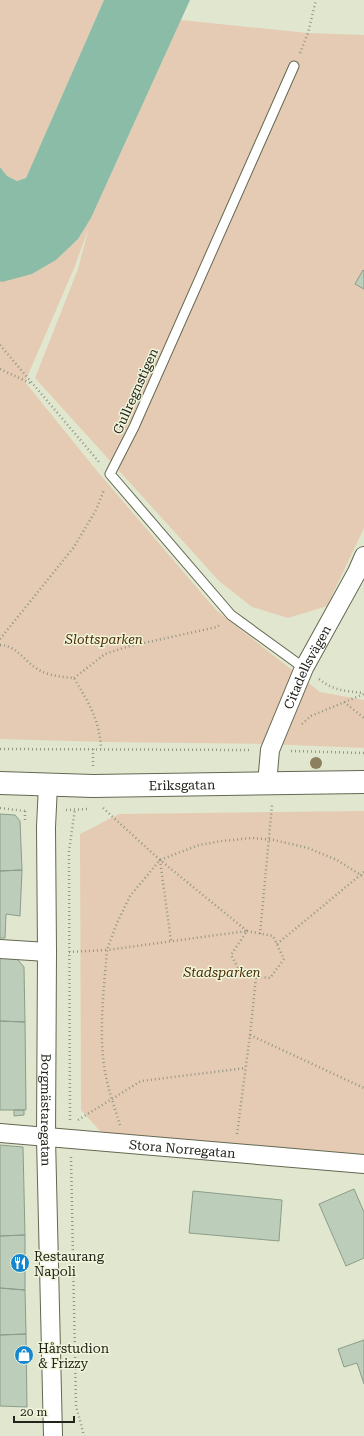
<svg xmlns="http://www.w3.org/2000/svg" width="364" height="1436" font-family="'Roboto Serif',serif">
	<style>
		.green { fill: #e5cbb3 }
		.water { fill: #8abca8 }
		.building { fill: #bcceba; stroke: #8b9d8a }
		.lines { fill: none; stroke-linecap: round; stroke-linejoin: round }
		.service-casing { stroke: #646852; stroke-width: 11 }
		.minor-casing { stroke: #646852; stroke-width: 20 }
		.tertiary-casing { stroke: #646852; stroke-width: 24 }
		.path { stroke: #929684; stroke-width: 2.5; stroke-dasharray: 1 3; stroke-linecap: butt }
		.service { stroke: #fff; stroke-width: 9 }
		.minor { stroke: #fff; stroke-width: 18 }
		.tertiary { stroke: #fff; stroke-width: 22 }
		.tree { fill: #8f805d }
		.labels { text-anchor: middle; stroke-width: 3; stroke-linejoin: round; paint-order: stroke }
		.street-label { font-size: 13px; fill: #22241a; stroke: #eff4db }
		.park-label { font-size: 13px; font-style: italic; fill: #4c2b00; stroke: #eff4db }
		.poi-label { font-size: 13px; fill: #22241a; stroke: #eff4db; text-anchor: start }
	</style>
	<rect width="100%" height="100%" fill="#e1e7ce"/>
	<path class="green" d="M0,0H104L26,178L17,181L7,176L0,167Z
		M181,20L308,33L364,35V528L327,606L288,618L252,607L219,581L35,378L78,269L89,227L75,266L25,382L97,471L216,610L320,692L364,700V748L268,744L105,742L0,739V281L32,274L56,260L78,239L91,218Z
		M364,811V1157L238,1144L101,1132L81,1110L80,834L119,814Z"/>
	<path class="water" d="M104,0H190L91,218L78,239L56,260L32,274L2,282L0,281V167L7,176L17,181L26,178Z"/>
	<path class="building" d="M363,270L364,271V289L355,284Z
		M0,814L15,815L20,821L22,870L0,871Z
		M22,870L20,916L6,914L5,938H0V871Z
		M0,958L17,959L24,967L25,1022L0,1021Z
		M0,1021L25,1022L26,1110H0Z
		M14,1110H24V1115L14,1116Z
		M0,1145L23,1147L25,1235L0,1236Z
		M354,1189L364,1212V1258L346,1266L319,1204Z
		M193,1191L282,1200L279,1241L189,1233Z
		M25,1235V1290L0,1288V1236Z
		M0,1288L25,1290L26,1334L0,1335Z
		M26,1334L27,1407L0,1406V1335Z
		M364,1340V1384L357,1363L344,1367L338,1349Z"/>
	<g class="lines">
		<defs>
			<path id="service" d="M294,66L134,427L110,474L231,615L304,668"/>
			<g id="minor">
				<path id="s1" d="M267,784L270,750L304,668L357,572L364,556"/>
				<path id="s2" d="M48,785L46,827L47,952L46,1138L53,1436"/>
				<path d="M0,949L47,952"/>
				<path id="s3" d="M0,1133L364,1164"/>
			</g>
			<g id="tertiary">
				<path id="s4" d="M0,783L93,786L364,782"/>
			</g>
		</defs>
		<use href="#service" class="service-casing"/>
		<use href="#minor" class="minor-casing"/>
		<use href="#tertiary" class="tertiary-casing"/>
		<path class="path" d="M300,53L308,33L316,0
			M0,345L99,462
			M0,369L30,383
			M0,639L74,547L96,510L104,490
			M0,645C17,645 26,664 41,671C50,676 64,677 74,678C88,702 100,720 101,749
			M74,678L105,654L130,646L217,627L221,624
			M319,679C334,691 346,691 364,693
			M344,702L364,718
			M302,724L311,716L364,694
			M0,749L251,750
			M291,751L364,753
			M93,766V749
			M0,808L25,811
			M103,808L160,860L247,931
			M66,810L87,809
			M25,811V823
			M160,860L171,941
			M247,931L273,936L284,959L270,978L242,975L231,955Z
			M260,934L272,805
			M277,944L364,872
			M69,952L107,950L117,923L130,896L160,860L199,845L222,841L252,838L274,840L308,848L337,860L364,877
			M250,1035L364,1088
			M70,1120L69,851L75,809
			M78,1120L141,1081L246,1068
			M120,1125C114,1106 107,1086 104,1066C99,1028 104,988 107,950L247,931
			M237,1134L250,1035L256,977
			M71,1157L76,1406L84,1436"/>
		<use href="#service" class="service"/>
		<use href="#minor" class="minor"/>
		<use href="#tertiary" class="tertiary"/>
	</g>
	<circle class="tree" cx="316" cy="763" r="6"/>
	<defs>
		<symbol id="restaurant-disc" viewBox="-11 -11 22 22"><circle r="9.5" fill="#1386cf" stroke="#eff4db"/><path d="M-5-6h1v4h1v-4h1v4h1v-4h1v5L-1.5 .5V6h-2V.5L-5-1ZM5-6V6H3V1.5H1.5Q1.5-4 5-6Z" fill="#fff"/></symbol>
		<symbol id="shop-disc" viewBox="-11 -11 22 22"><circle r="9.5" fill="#1386cf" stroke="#eff4db"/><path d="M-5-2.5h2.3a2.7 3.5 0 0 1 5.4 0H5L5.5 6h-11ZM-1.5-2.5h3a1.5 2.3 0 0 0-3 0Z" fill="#fff"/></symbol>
	</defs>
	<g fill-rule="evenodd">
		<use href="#restaurant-disc" x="9" y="1252" width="22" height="22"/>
		<use href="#shop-disc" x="13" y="1344" width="22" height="22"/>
	</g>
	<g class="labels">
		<g class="street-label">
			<text transform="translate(135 391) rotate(-66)" y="5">Gullregnstigen</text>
			<text dy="5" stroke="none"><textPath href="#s1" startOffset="125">Citadellsvägen</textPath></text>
			<text dy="5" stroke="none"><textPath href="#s4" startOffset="182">Eriksgatan</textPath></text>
			<text dy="5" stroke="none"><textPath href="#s2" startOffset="325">Borgmästaregatan</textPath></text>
			<text dy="5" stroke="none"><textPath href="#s3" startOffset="183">Stora Norregatan</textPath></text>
		</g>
		<g class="park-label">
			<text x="104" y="644">Slottsparken</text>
			<text x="222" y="977">Stadsparken</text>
		</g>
		<g class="poi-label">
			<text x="34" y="1261">Restaurang<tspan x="34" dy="15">Napoli</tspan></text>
			<text x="38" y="1353">Hårstudion<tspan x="38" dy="15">&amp; Frizzy</tspan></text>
		</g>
	</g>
	<path d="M14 1416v6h60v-6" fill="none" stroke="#22241a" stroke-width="2"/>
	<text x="20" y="1416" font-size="12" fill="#22241a" stroke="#eff4db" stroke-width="3" paint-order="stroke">20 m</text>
</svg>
